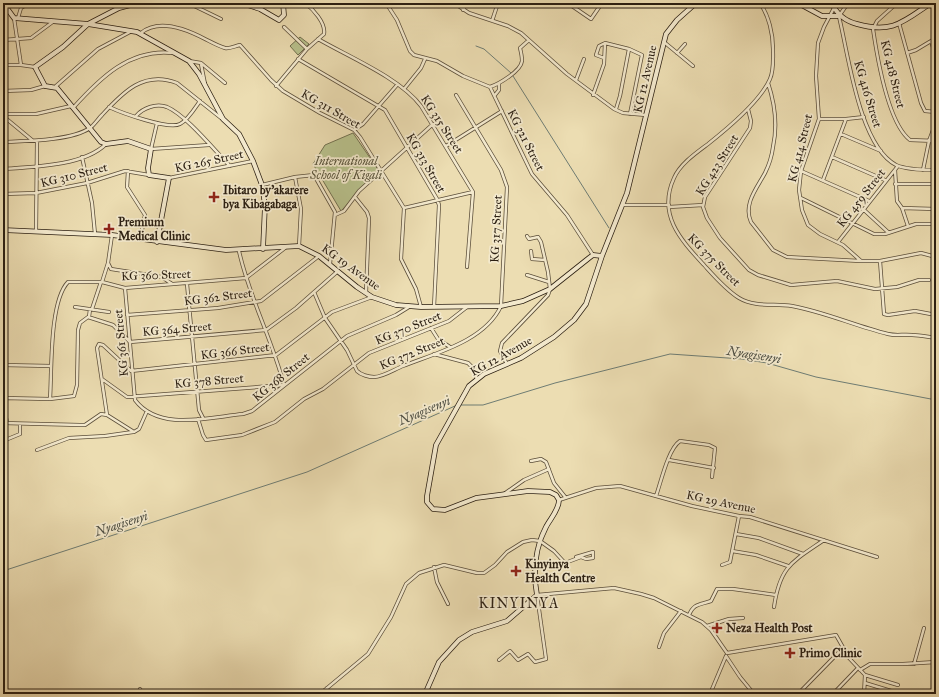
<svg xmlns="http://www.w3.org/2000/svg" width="939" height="697" font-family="'IM FELL Great Primer',serif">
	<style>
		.green { fill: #b8c18c; stroke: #72704f }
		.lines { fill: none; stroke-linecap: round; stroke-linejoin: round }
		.stream { stroke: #6e7c73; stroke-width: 1 }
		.street-casing { stroke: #5b4e3a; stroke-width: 4 }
		.secondary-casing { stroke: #2b1f12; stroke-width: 5.5 }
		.street { stroke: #f3e9cd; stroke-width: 2.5 }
		.secondary { stroke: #f3e9cd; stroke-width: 4 }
		.poi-dot { fill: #8f2418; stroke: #f3e9cd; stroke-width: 1.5 }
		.labels { text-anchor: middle; stroke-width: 3.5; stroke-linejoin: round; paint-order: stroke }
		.street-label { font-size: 12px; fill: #2b1f12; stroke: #f3e9cd }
		.park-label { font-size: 12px; font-style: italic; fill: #555037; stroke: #f3e9cd }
		.poi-label { font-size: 12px; font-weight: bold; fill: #2b1f12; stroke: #f3e9cd; text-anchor: start }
		.water-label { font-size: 13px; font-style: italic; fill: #4d4e43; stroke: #f3e9cd }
		.quarter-label { font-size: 14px; letter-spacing: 1px; fill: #2b1f12; stroke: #f3e9cd }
	</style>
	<rect width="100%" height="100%" fill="#ecddb2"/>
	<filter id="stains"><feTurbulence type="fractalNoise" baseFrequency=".005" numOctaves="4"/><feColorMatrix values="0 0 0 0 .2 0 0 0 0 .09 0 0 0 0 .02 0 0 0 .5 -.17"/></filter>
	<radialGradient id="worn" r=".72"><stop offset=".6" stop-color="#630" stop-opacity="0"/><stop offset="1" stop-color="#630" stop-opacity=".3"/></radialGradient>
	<path class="green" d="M300,37L309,44L298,55L290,46Z
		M353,133L379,171L341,211L313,164L325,145Z"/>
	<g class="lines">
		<path class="stream" d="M476,46L484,49L511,73
			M513,76L609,228
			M460,405H483L555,383L670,354L742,359L767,363L816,377L936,400
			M3,571L307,472L455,406"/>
		<defs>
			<path id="street" d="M107,3L118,8
				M188,3L221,19
				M386,3L397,20L410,51L414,55L437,61L463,76L490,87L532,174L567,215L593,255
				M454,3L469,13L508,26L521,33L567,74L614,109L623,113L646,115
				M681,3L692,7
				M760,3C769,16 773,34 773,49C773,59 774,70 770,79C760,102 727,129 708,144C696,153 680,164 674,178C657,215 681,240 704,265C714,276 726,290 739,298C756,308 775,303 792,306C825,312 855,326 888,334C896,336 904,334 912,335C920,335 928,337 936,338
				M848,3L839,16L840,21C849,59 860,146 896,165C907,170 924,170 936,170
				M897,3L877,21L873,29C877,56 888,123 910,140L936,141
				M572,6L591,19L602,3
				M834,8L824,27L818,43L816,76L819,119L801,171L799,190L802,210L808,225L820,234L843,245L861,261H880L921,253L936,257
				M463,10L467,3
				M14,18L21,65
				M18,18L21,8L29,3
				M492,21L498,3
				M899,23L921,103L925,111L936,112
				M284,27L307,49
				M141,33C159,18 186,29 205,39C211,42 218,46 225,48C230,49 235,46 240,45L271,80L283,91L320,113L354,130L360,137L404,208L401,259L416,289L421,307
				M318,39C349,57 400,78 421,106L473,192L467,267
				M3,40L31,38L54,21
				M931,41L936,57
				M664,42L693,66
				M677,53L685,44
				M907,53L916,50L936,38
				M604,58L596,55L599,46L605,43L629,49L642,55L630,114
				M298,59L385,110L437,199L439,205L434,307
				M189,61L201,63L225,83
				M201,64L205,84
				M3,65H21L35,67
				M576,80L584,59
				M768,83C775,104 778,124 773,147C772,155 769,165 765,173C757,188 743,204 751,222L773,250L787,257L860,261
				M56,86L98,49L130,32
				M276,86L307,49L324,34C326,23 313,9 305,3
				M490,87C499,84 521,71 522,61C522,57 521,52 520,48L529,40
				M404,89L421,68L425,59
				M3,91L31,90L45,86
				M495,95L499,90V84
				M593,95L604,64L605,43
				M109,107C122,113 169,130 180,124C188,120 195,108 200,101
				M73,108C100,78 130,48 173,53
				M616,109L620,96L629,49
				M748,109L751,121L750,128L705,197L703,207L707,218L720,238L749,270L758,275L791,285L837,281L875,289L897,287L919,280H929
				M3,114H36L71,106
				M3,116L32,140
				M136,116C143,108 156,103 167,107C186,115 215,151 230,166
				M819,119H846
				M157,123L151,149L209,145
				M354,130L363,124L397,85
				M841,134L881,151
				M3,142C25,141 71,141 90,128C94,125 98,119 102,115C123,92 144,70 177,83L221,118
				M446,146L502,111
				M82,157L92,203L95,234
				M832,157L885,180
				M3,169C33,167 84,166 106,144
				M895,170L897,201L902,208L908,226
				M923,170L929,141L936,122
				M128,171L127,187L145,215L140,240
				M801,171L869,201
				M295,177L301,209L299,246
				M169,178L253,161
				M823,180L846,119L864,117
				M895,184H936
				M262,185L295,177L314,175L335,212L330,264
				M3,194L36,193L87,183L125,171L149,175
				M355,197L367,212L369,218L366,293
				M801,198L874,234H885L916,224H936
				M624,205H669
				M669,207L703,205
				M404,208L473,192
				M902,208L936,209
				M863,209L889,233
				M335,215L344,211L359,191L433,124
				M36,231L37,141
				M838,242L898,166
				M531,251L532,259L545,260
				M880,261L884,314L888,315L915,311L936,315
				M108,263L111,269L162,277L172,284
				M527,275L549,282
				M102,282L108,263L112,235
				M187,284L199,410L203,418
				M125,288L135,400C159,432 210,417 243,414L252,411L347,336L396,315L409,307
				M314,292L325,318L347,350L357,371C361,375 369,377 374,377C383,377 395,369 403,366C436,353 485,341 501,306L507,187L501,170L456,95
				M75,307L109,312
				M92,309L101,282
				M127,315L218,308L261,301L319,256
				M89,317L90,309
				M431,328L438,339L450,347
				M434,354L468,363L473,368L477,379
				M507,364L500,351L502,343L548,295L550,289L548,272L541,242L538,237L529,239L527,236
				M3,365L51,366
				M102,379L127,397L284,385C272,339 249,297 239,251
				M3,398L50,399L74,396L77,385L78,330L80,323L88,317L113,325L130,342L266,330L296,308L338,271
				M50,399C52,371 49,302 68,282H102L125,288L246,278L285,248
				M3,401L7,423
				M107,415L97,348L99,344L103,345L131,371L276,355L332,312L372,297
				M198,419L203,435L206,440L242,435L275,422L304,399L323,389L369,353L449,321L467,307
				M3,423L80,425H85L101,414L107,415L134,432L139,429L147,411
				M3,441L20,434V424
				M37,450L69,438L105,436L133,432
				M669,460L714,468
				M531,461L541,459L546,462L554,483L566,498
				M504,494L524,480L549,469
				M656,496C661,482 668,449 680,441L709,445L715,448L712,477
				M559,500L596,488L620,486L692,506L739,516L750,517L877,557
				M736,534L759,538L803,554
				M732,551L756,555L788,566
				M722,565L730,562L739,516
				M434,567L437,582L448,604
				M774,607C780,566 792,562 824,540
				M689,615C694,603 700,605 711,601L717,589H733L776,595
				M707,626L729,619L743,618
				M659,647L664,633L681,611
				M727,653L836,635L849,658L865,675L864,694
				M726,656L740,677L754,694
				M499,660L510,651L518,660L528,654L535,662L546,659L537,595L614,588L641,594L654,598L702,622L711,630L727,653
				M914,664L924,628
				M860,670L870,664H903L936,662
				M865,675L898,685
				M865,683L901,694
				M327,688L329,694
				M140,689L143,694
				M320,694L368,654L391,617L406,584L419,573L444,565L477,573H484L495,565L507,552L523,542L532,540L540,541L554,551L565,563L581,557L586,559L593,558V552L576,557
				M710,694L726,656
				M798,694L843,648
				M833,694L857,669"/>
			<path id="secondary" d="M3,3L14,18L88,24L137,32L189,61L199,74L223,119L239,134L253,161L262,185L265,205L263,249
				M138,3L119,8L88,24L63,47L35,67L45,86L57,88L101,142L106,144L128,141L151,149L148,168L149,175L169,178L157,242
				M241,3L260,9L279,20L284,15L283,3
				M798,3L822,16H839
				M832,3C837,15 845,21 857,24C892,34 903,22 931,3
				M3,230L112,235L226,250L299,246L319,256L357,287L372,297L396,305L421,307L501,306L523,301L550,289L589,258L593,255L602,256
				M425,694L439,662L459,640L472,632L507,621L537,595C533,573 535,548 546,527C550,519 559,510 559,500L556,495L550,492L528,491L476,498L445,510L433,509L427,502V496L436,445L469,386L484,374L521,358L554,337L574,320L586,304L602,256L627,193L666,34L677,20L696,3"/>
		</defs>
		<use href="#street" class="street-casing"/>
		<use href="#secondary" class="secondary-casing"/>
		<use href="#street" class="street"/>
		<use href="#secondary" class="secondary"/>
	</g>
	<g class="poi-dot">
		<path d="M212 191h4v4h4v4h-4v4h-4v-4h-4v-4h4z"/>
		<path d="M107 223h4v4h4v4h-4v4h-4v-4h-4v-4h4z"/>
		<path d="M514 565h4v4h4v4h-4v4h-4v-4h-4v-4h4z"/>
		<path d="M715 622h4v4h4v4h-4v4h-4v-4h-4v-4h4z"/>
		<path d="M788 647h4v4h4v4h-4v4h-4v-4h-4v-4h4z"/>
	</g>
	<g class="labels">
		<g class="street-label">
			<text transform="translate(893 74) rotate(76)" y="4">KG 418 Street</text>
			<text transform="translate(645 79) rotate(-77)" y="4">KG 12 Avenue</text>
			<text transform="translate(868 94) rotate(73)" y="4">KG 416 Street</text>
			<text transform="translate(331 109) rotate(30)" y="4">KG 311 Street</text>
			<text transform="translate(442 124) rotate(57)" y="4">KG 315 Street</text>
			<text transform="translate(526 140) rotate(63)" y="4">KG 321 Street</text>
			<text transform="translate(800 148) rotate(-76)" y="4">KG 414 Street</text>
			<text transform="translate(209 161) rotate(-12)" y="4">KG 265 Street</text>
			<text transform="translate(426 163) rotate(60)" y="4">KG 313 Street</text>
			<text transform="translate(717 165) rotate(-58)" y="4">KG 423 Street</text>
			<text transform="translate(74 175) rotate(-14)" y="4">KG 310 Street</text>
			<text transform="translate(861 198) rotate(-52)" y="4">KG 459 Street</text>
			<text transform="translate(496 229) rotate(-87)" y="4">KG 317 Street</text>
			<text transform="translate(714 260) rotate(45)" y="4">KG 375 Street</text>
			<text transform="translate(351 267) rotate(36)" y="4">KG 19 Avenue</text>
			<text transform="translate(156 275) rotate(-2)" y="4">KG 360 Street</text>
			<text transform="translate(218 297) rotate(-7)" y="4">KG 362 Street</text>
			<text transform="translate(408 328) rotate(-22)" y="4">KG 370 Street</text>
			<text transform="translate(177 329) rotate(-5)" y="4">KG 364 Street</text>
			<text transform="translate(121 343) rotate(-95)" y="4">KG 361 Street</text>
			<text transform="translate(235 351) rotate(-7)" y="4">KG 366 Street</text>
			<text transform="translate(412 353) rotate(-22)" y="4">KG 372 Street</text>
			<text transform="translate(501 356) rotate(-29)" y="4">KG 12 Avenue</text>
			<text transform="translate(281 377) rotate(-39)" y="4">KG 368 Street</text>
			<text transform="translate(209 381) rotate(-5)" y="4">KG 378 Street</text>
			<text transform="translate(721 502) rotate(12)" y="4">KG 29 Avenue</text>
		</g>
		<g class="park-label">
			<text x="346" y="165">International<tspan x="346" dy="14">School of Kigali</tspan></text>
		</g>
		<g class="poi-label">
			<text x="223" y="194">Ibitaro by'akarere<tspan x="223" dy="14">bya Kibagabaga</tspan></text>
			<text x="118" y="226">Premium<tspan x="118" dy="14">Medical Clinic</tspan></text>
			<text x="525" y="568">Kinyinya<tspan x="525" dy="14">Health Centre</tspan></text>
			<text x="726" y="632">Neza Health Post</text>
			<text x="799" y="657">Primo Clinic</text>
		</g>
		<g class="water-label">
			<text transform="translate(754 354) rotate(9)" y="5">Nyagisenyi</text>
			<text transform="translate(424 410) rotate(-23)" y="5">Nyagisenyi</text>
			<text transform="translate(121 523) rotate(-18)" y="5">Nyagisenyi</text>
		</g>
		<g class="quarter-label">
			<text x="519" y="608">KINYINYA</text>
		</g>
	</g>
	<rect width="939" height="697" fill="none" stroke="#ecddb2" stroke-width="16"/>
	<rect x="4" y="4" width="931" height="689" fill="none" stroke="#2b1f12" stroke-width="2"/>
	<rect x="8" y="8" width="923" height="681" fill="none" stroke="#2b1f12"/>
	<rect width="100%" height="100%" filter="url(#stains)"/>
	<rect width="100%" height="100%" fill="url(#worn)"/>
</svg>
